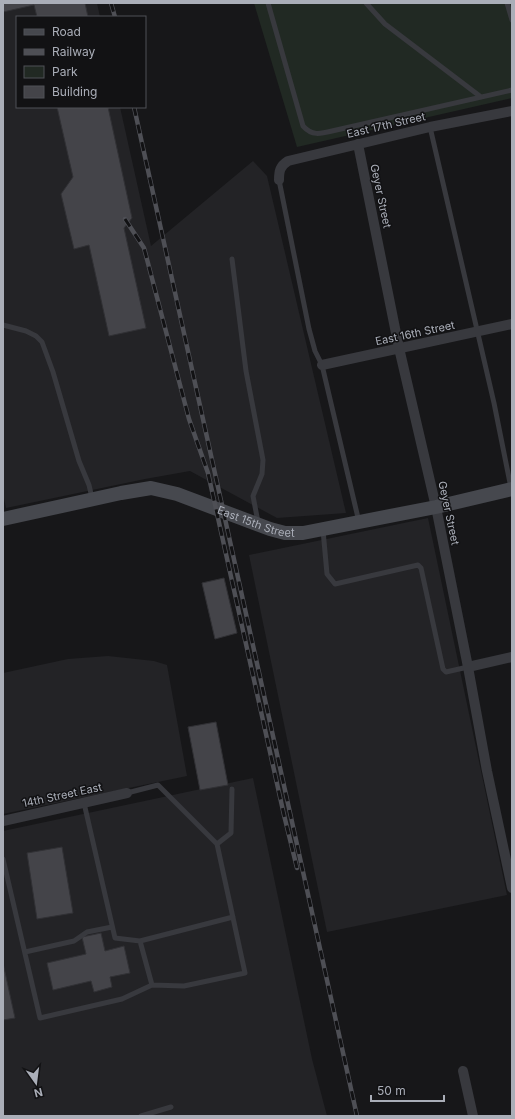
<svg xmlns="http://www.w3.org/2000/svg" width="515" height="1119" font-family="Inter,sans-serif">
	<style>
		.built { fill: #232326 }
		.green { fill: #212923 }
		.building { fill: #444449; stroke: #313135 }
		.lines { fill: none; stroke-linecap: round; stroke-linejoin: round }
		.lane { stroke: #38393e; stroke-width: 5 }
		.street { stroke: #38393e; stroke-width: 10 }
		.secondary { stroke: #46484e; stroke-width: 14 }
		.rail-casing { stroke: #4e4f55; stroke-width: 4.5 }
		.rail { stroke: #121214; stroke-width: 3; stroke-dasharray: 9; stroke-linecap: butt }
		.labels { text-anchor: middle; stroke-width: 3; stroke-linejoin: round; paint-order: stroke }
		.street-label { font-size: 11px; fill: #aaaeb8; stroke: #121214 }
	</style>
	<rect width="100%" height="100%" fill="#171719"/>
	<path class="built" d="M3,3H97L100,17H17V107H120L151,246L253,161L267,176L346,513L277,518L190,471L145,479L6,508L3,494Z
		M428,518L507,895L327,932L249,555Z
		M108,656L154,661L167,665L187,776L3,814V673L68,659Z
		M253,778L312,1059L327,1116H3V831Z"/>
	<path class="green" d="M254,3H512V98L297,147Z"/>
	<path class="building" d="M3,3H85L88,17H37L34,5L3,12Z
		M57,107H108L132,218L124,228L146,328L109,336L89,245L74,249L61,194L73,177Z
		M224,578L237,633L215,639L202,583Z
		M216,722L228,785L200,790L188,727Z
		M62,847L73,913L37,919L27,853Z
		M101,933L105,951L124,946L130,973L110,977L112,987L94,992L91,981L53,990L47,963L86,954L82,937Z
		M3,963L15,1018L3,1020Z"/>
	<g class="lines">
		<path class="lane" d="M268,3L303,126C312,136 320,134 332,131L512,90
			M366,3L385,24L481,97
			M507,3L512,20
			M430,127L494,403L511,488
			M279,180L309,329L315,351L322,365L359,522
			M232,259L246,371L263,460L262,474L253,496L258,522
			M3,325L26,331L36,336L42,342L53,372L79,461L89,485L92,498
			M323,530L327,574L335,584L418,565L421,568L443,669L446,672L468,667
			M127,793L158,785L217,844L245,973L184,986L152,985
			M217,844L231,833L232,789
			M3,859L40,1018L122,999L152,985L140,941L115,938L84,803
			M140,941L233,917
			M25,952L74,941L87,932L112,927
			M141,1116L171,1107"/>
		<path class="street" d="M358,144L399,348L436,507L468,667L487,771L512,888
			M279,180C279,171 280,166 288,161L430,127L512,111
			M322,365L512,324
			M468,667L512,657
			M3,821L127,793
			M463,1071L473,1116"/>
		<path class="secondary" id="s1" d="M3,519L121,493L151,488L177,494L270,529L285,533H303L436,507L512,489"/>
		<defs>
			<path id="rail" d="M111,3L115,17
				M134,107L357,1116
				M125,219L144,248L189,419L208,473L284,815L297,868"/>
		</defs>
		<use href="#rail" class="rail-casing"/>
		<use href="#rail" class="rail"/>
	</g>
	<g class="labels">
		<g class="street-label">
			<text transform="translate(386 125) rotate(-13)" y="4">East 17th Street</text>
			<text transform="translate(381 196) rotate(78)" y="4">Geyer Street</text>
			<text transform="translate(415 333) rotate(-12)" y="4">East 16th Street</text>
			<text transform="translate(449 513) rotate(78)" y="4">Geyer Street</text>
			<text dy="4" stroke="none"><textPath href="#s1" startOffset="262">East 15th Street</textPath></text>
			<text transform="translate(62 795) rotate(-12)" y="4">14th Street East</text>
		</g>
	</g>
	<rect width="515" height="1119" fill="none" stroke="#aaaeb8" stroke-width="8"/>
	<rect x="16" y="16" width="130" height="92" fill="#121214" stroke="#4f5056"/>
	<rect x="24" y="29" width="20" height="6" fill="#46484e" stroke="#4f5056"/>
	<text x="52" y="36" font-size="12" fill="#aaaeb8">Road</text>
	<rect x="24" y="49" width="20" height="6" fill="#4e4f55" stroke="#4f5056"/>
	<text x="52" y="56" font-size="12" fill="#aaaeb8">Railway</text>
	<rect x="24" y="66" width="20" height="12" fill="#212923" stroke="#4f5056"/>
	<text x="52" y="76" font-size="12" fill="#aaaeb8">Park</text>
	<rect x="24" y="86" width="20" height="12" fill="#444449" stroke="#4f5056"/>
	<text x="52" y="96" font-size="12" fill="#aaaeb8">Building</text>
	<g transform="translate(36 1083) rotate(166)" stroke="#121214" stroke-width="3" paint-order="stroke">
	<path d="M0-3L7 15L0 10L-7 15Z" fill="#aaaeb8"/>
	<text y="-6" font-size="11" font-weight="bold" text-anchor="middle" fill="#aaaeb8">N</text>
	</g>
	<path d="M371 1095v6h73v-6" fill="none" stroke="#aaaeb8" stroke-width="2"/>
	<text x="377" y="1095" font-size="12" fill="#aaaeb8" stroke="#121214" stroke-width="3" paint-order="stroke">50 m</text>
</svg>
